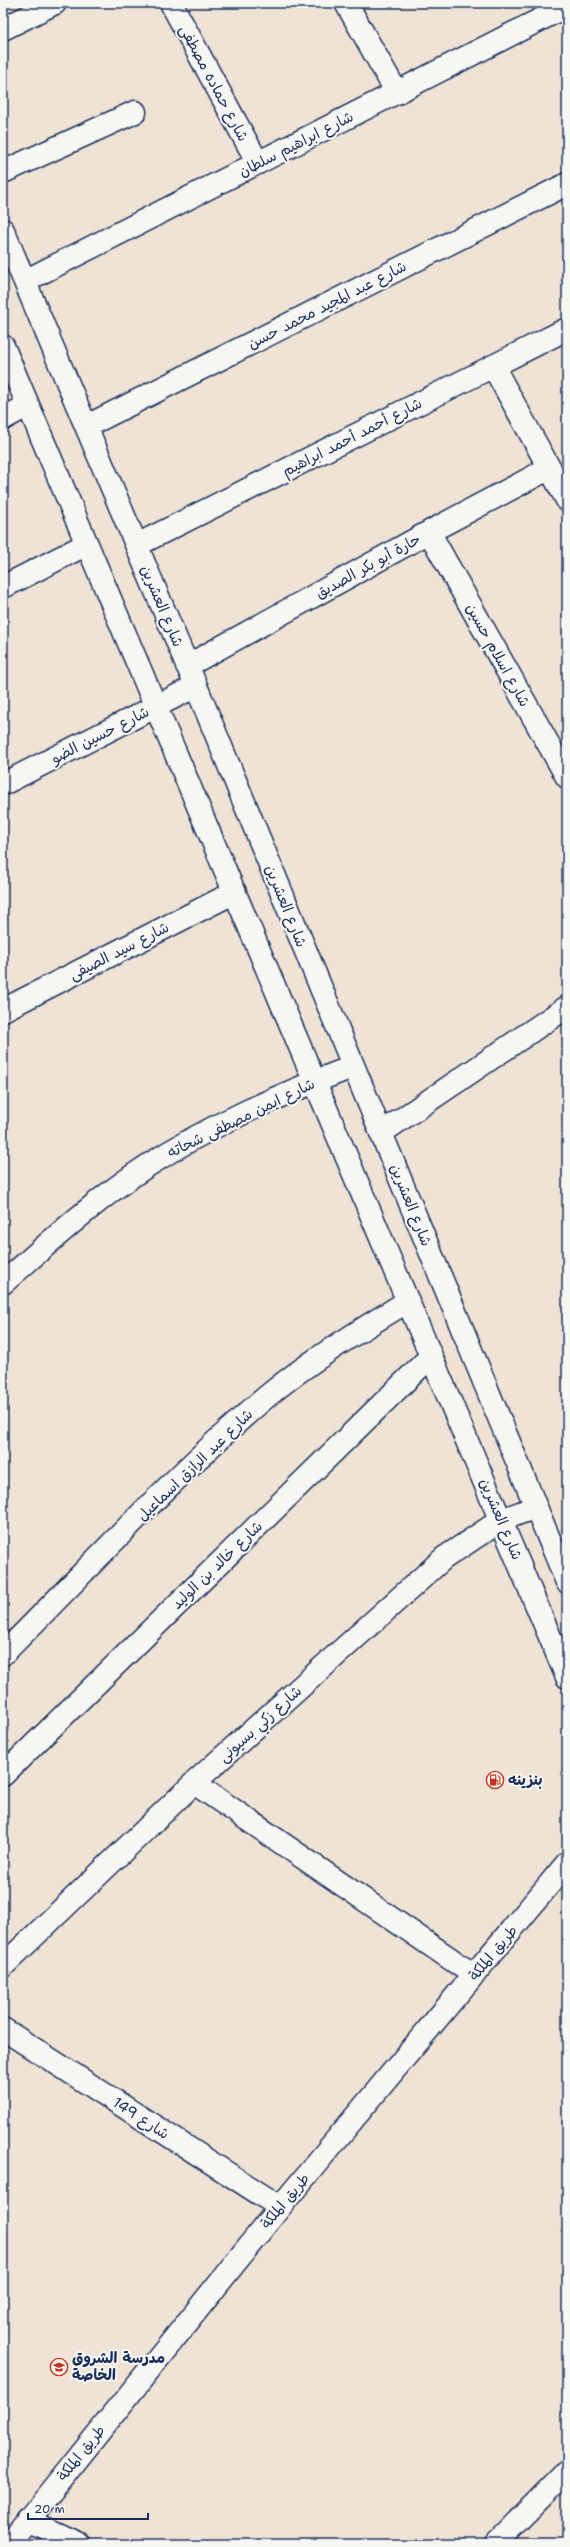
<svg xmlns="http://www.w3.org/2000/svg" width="570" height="2547" font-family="'Shantell Sans','Playpen Sans Arabic',sans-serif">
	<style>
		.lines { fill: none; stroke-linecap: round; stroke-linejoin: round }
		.minor-casing { stroke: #1b2f5e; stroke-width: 25 }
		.minor { stroke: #f6f6f2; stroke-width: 22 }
		.labels { text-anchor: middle; stroke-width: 4; stroke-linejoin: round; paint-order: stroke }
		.street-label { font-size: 15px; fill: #1b2f5e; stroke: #f6f6f2 }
		.poi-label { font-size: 15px; font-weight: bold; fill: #1b2f5e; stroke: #f6f6f2; text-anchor: start }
	</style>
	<rect width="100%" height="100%" fill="#eee3d4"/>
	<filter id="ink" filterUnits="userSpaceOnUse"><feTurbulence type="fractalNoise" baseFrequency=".025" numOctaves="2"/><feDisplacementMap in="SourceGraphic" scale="8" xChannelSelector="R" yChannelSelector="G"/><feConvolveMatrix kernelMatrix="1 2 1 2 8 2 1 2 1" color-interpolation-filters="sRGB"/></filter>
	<g filter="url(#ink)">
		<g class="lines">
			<defs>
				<path id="minor" d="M171,3L258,163
					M346,3L397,93
					M3,29L55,3
					M3,172L135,112
					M3,230L196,686L567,1582
					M25,281L567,6
					M3,346L567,1677
					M493,366L567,500
					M3,419L28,405
					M87,426L567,184
					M429,532L567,777
					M137,545L567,329
					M3,587L87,544
					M187,666L429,532L550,468
					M3,784L196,686
					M3,1010L235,892
					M381,1133L567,1007
					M3,1283C50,1242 95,1200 147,1166C210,1125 282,1094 352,1067
					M3,1654C89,1568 172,1477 265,1398C309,1361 359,1331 408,1301
					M3,1775L431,1356
					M194,1783L474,1975
					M3,1966L194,1783L444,1558L501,1520L536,1507
					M3,2029L280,2207
					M27,2520L80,2544
					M9,2544L280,2207L567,1863
					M495,2544L567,2471"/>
			</defs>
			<use href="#minor" class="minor-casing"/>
			<use href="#minor" class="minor"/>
		</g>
	</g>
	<defs>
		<symbol id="fuel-ring" viewBox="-11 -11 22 22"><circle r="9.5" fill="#f6f6f2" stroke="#c8321e" stroke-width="1.5"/><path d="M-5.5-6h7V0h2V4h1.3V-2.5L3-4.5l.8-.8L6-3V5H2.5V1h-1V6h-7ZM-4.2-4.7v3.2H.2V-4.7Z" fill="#c8321e"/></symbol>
		<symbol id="school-ring" viewBox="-11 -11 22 22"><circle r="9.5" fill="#f6f6f2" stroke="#c8321e" stroke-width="1.5"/><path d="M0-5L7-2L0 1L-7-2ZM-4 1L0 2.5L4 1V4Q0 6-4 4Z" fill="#c8321e"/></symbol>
	</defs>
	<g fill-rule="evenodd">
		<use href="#fuel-ring" x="485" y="1770" width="20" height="20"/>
		<use href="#school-ring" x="49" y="2357" width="20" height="20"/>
	</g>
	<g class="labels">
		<g class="street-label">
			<text transform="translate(214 83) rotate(62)" y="5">شارع حماده مصطفى</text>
			<text transform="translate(296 144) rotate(-27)" y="5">شارع ابراهيم سلطان</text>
			<text transform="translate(327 305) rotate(-27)" y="5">شارع عبد المجيد محمد حسن</text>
			<text transform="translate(352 437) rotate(-27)" y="5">شارع أحمد أحمد ابراهيم</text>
			<text transform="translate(368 566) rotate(-29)" y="5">حارة أبو بكر الصديق</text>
			<text transform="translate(162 606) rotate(67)" y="5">شارع العشرين</text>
			<text transform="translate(498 655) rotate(61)" y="5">شارع اسلام حسين</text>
			<text transform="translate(100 735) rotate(-27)" y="5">شارع حسين الضو</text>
			<text transform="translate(286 906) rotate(68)" y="5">شارع العشرين</text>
			<text transform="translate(119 951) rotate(-27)" y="5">شارع سيد الصيفى</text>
			<text transform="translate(241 1118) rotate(-26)" y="5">شارع ايمن مصطفى شحاته</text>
			<text transform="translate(411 1205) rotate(68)" y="5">شارع العشرين</text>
			<text transform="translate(195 1465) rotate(-44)" y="5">شارع عبد الرازق اسماعيل</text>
			<text transform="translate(501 1519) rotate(67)" y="5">شارع العشرين</text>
			<text transform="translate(217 1565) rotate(-44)" y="5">شارع خالد بن الوليد</text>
			<text transform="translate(260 1724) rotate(-42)" y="5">شارع زكي بسيونى</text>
			<text transform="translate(493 1953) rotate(-50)" y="5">طريق الملكة</text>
			<text transform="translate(141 2118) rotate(33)" y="5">شارع 149</text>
			<text transform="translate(285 2201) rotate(-50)" y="5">طريق الملكة</text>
			<text transform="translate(81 2453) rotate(-51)" y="5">طريق الملكة</text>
		</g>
		<g class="poi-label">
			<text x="508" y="1785">بنزينه</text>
			<text x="72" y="2363">مدرسة الشروق<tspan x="72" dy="17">الخاصة</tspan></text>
		</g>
	</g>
	<rect width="570" height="2547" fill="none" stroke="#f6f6f2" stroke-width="16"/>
	<rect x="8" y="8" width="554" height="2531" fill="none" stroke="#1b2f5e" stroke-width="1.5" filter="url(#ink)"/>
	<path d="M28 2513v6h120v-6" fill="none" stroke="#1b2f5e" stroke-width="2"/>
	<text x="34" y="2513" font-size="12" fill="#1b2f5e" stroke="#f6f6f2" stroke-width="3" paint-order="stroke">20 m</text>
</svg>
